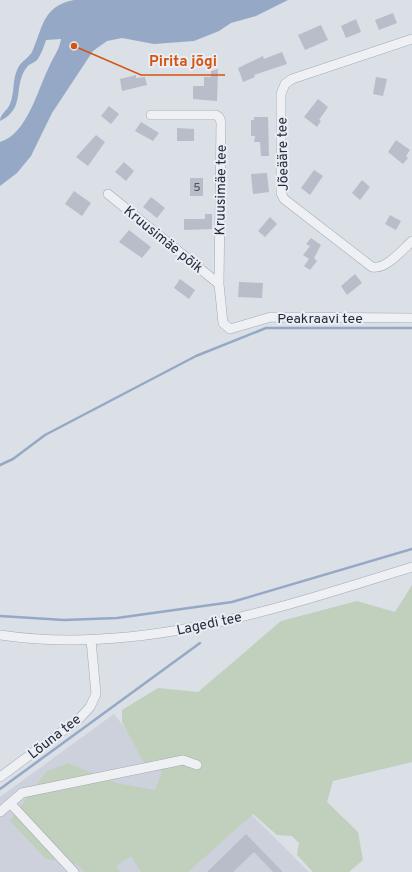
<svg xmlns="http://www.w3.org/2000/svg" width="412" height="872" font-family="Overpass,sans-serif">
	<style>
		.built { fill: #cdd1db }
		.green { fill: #c0d0bc }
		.water { fill: #95a9c7 }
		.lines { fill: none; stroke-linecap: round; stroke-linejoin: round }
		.stream { stroke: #95a9c7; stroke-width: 2.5 }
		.building { fill: #b8bdc9 }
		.minor-casing { stroke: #a4a9b3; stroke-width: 10 }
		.minor { stroke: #eef0f4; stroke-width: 9 }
		.labels { text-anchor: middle; stroke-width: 4; stroke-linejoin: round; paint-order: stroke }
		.number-label { font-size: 12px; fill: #4a505f }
		.street-label { font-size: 14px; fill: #252c3c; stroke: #eaeef4 }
		.leader { fill: none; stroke: #d45411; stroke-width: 1.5 }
		.callout-dot { fill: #d45411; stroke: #eaeef4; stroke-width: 1.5 }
		.callout-label { font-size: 15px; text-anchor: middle; font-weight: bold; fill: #d45411; stroke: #eaeef4; stroke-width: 4; stroke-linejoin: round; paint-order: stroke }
	</style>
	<rect width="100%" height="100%" fill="#dbdfe6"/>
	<path class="built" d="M114,714L151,761L186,749L309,872H0V797Z"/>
	<path class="green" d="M412,585V762L333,781L327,802L358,832L363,860L349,872H313L297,855L299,843L292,836L277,835L253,814L188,872H141L131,856L116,866L121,872H85L76,864L46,859L10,821L46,772L68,763L116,783L155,790L162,772L143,761L122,722V710L158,688L198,692L281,621L357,601L395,612Z"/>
	<path class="water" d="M74,0H288L256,16L231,23L219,31L194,41L154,44L122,38L107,41L93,51L52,113L31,156L17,173L0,186V142C27,134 37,91 49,67C53,57 59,51 61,39L46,40C44,46 41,55 37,60C34,63 29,64 27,67C12,86 27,108 0,121C0,114 7,111 10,104C15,92 12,79 18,68C21,61 29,58 32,52C43,28 42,6 74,0Z"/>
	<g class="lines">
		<path class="stream" d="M0,465L13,459L45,435L196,356L266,328H412
			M0,616L64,620L117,618L232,602L412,549
			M0,789L200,643"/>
	</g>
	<path class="building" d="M393,13L397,23L379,30L375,20Z
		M356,19L361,32L346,38L341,26Z
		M321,25L328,40L305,50L298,35Z
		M282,52L287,64L254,75L255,77L243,82L238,68L263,56L264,59Z
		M218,69L217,101L193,99V86H204V77H211V71Z
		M136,75V78L145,77L147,85L122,91L120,79Z
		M376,77L387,79L383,96L373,94Z
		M318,99L328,107L319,120L321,121L317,127L304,117Z
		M109,106L119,114L111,124L101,116Z
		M254,117H268L269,156H261L260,142H254L255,136H251V120H254Z
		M141,122L159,133L153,141L135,131Z
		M177,128L194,129V141H177Z
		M96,135L105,142L88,166L76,157Z
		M396,140L410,150L406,156L408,158L403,164L388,152Z
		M124,162L134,171L126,181L115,172Z
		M314,170L323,176L310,195L301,188Z
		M267,173L269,192L253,194L251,174Z
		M190,178H203V196H190Z
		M362,180L370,187L360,200L352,193Z
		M74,191L91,203L82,216L65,204Z
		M151,197L165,208L157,218L143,207Z
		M205,214H212V229L184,230V219H205Z
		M390,215L401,221L396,230L385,224Z
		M270,217L277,224L265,237L258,231Z
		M129,230L151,247L142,258L119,242Z
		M311,238L321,245L314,258L317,261L310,270L304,266L309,259L303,255L310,246L306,244Z
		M355,274L362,283L347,295L341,286Z
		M180,279L195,290L189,299L174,288Z
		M239,282L263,283L262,298L238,297Z
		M246,834L283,872H273L254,852L233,872H207Z"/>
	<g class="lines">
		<defs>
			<path id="minor" d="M412,39L292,79L285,84L281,94V193L284,199L372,267C386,270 402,250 412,241
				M151,115H216L219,117L221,122L219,284L223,323L230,329L271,317L412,318
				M108,194L219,284
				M0,635C141,656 279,608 412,567
				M0,777L79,719L90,707L96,694L91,640
				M10,803L74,872
				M0,812L22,793L183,760L197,765"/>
		</defs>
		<use href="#minor" class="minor-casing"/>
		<use href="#minor" class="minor"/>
	</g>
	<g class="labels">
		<g class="number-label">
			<text x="197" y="191">5</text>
		</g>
		<g class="street-label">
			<text transform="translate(282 154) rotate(-91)" y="5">Jõeääre tee</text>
			<text transform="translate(220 190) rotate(-89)" y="5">Kruusimäe tee</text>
			<text transform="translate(164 239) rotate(39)" y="5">Kruusimäe põik</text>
			<text x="320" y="323">Peakraavi tee</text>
			<text transform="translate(209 623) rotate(-12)" y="5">Lagedi tee</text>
			<text transform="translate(54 736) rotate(-38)" y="5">Lõuna tee</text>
		</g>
	</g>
	<path class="leader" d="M74 46L141 75H225"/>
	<circle class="callout-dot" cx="74" cy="46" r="4"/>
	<g class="callout-label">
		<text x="183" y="66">Pirita jõgi</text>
	</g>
</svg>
